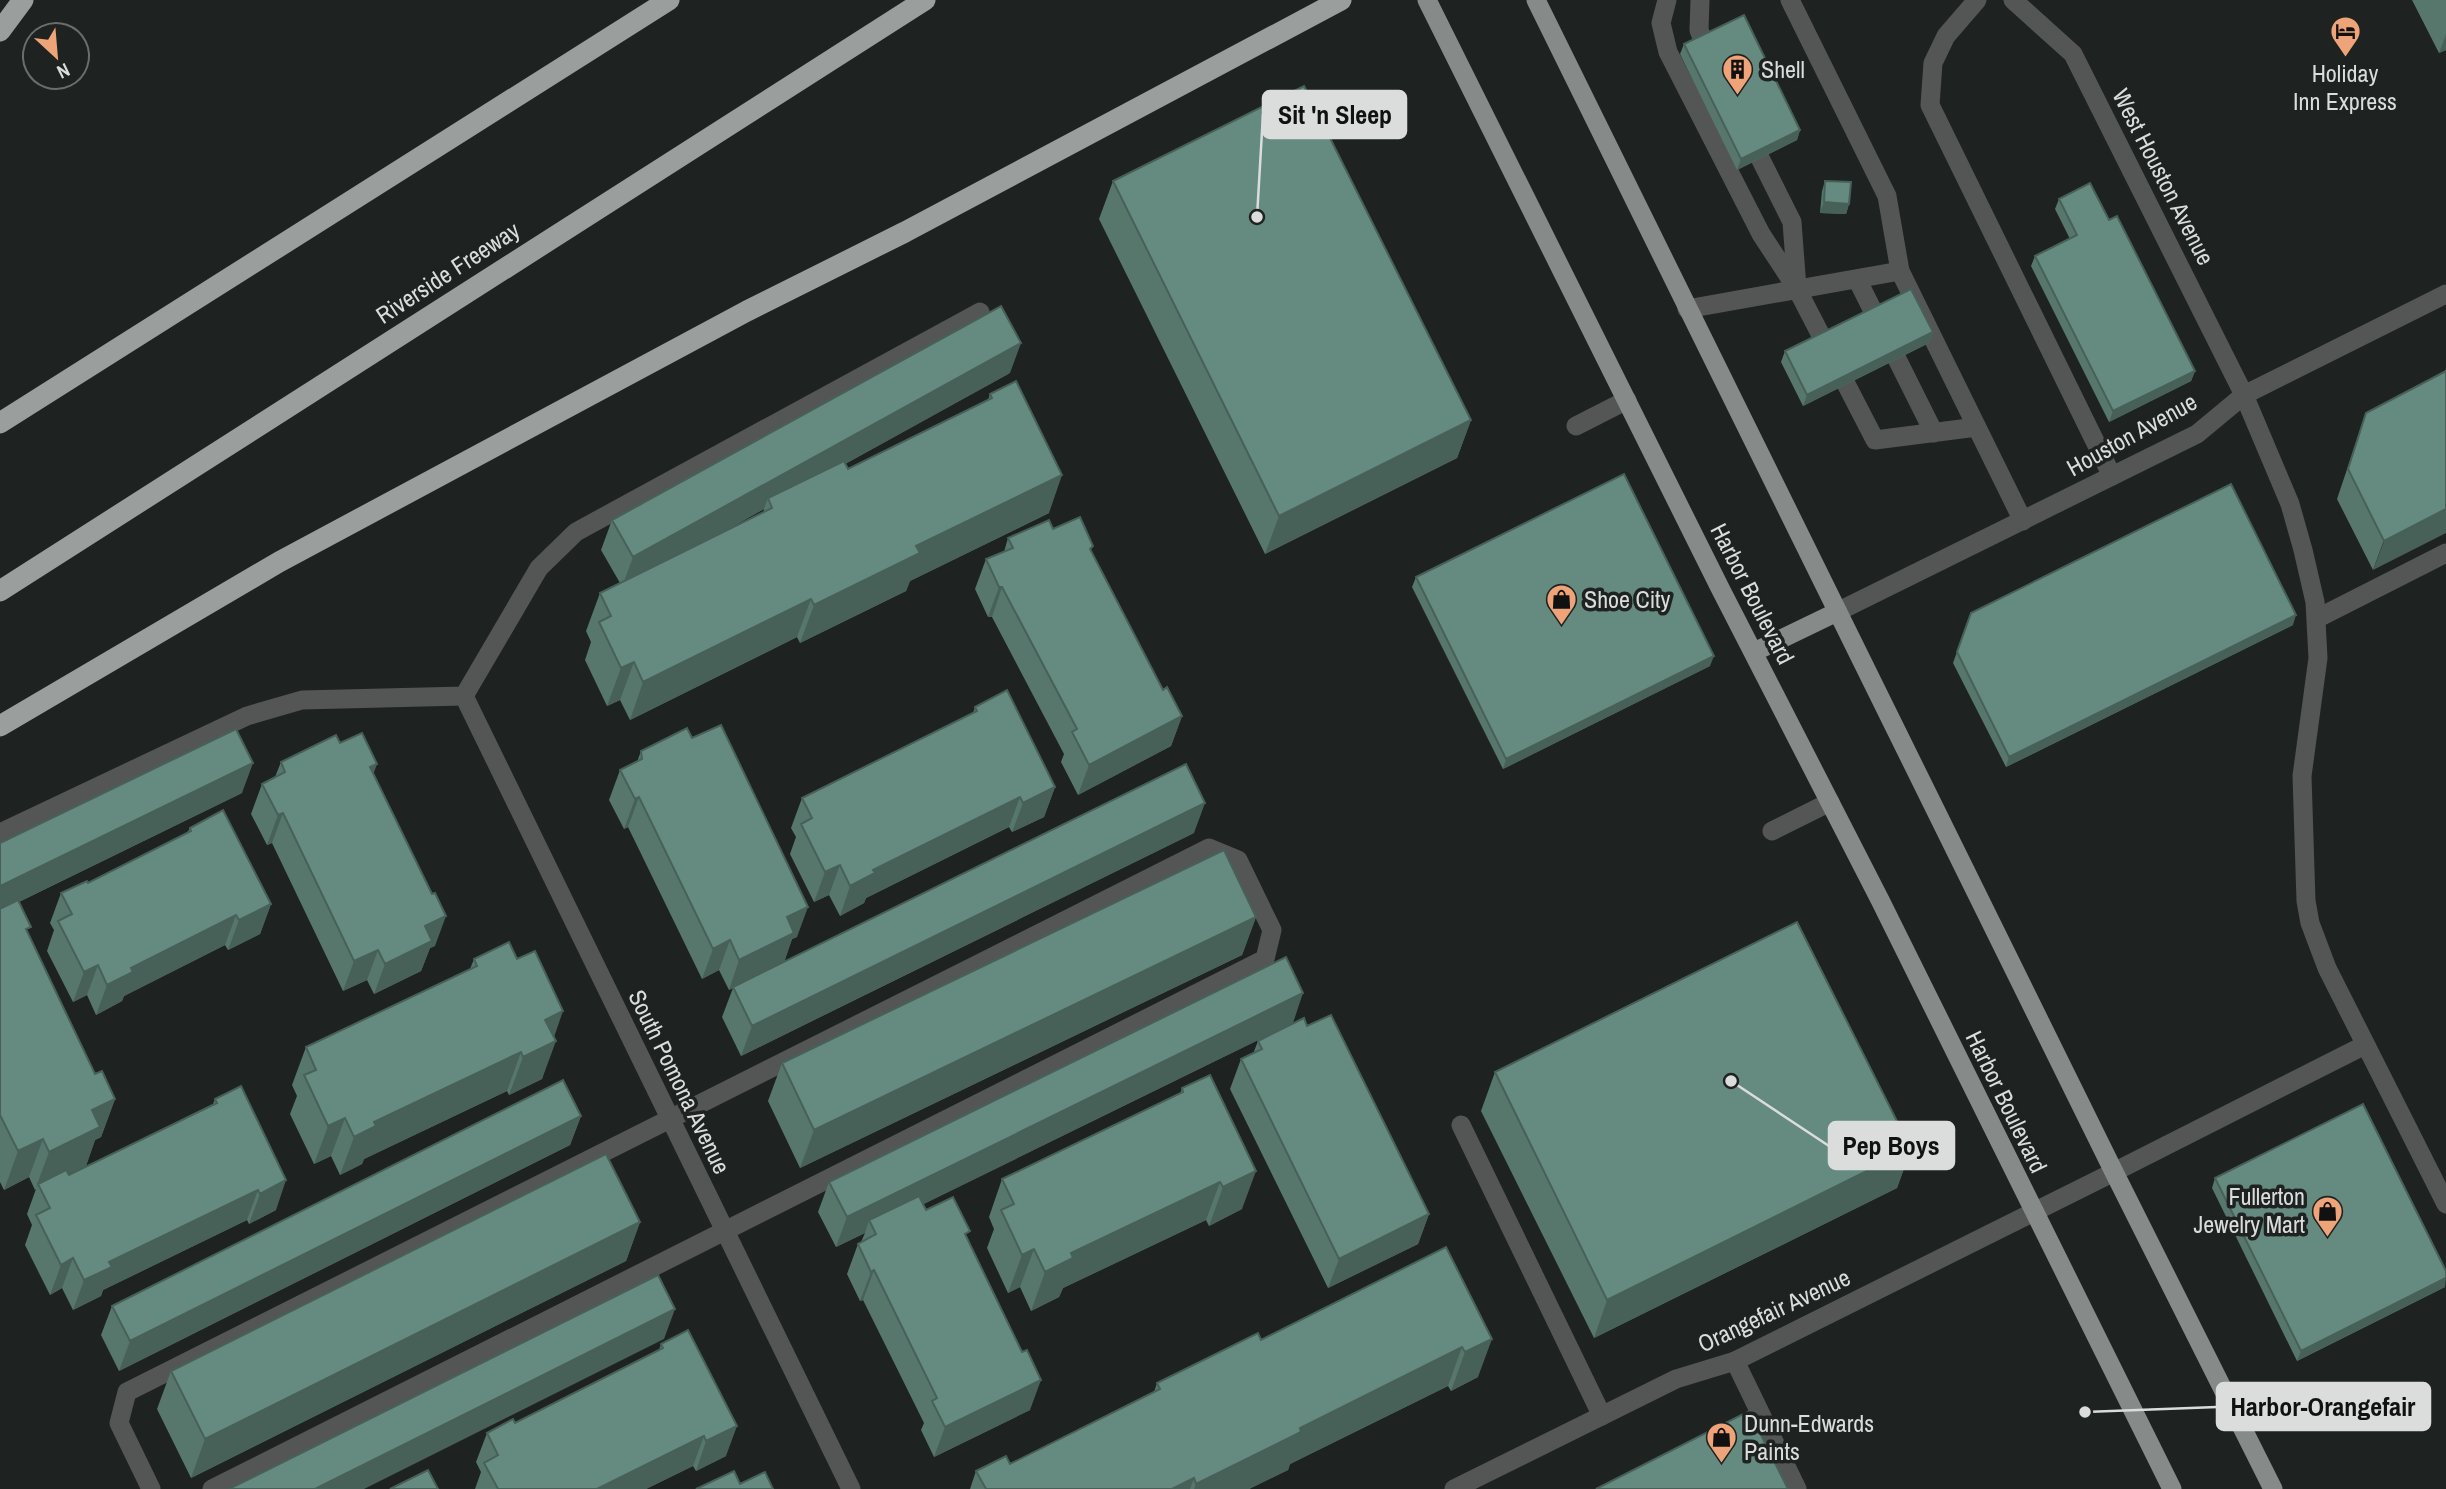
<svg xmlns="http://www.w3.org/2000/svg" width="2446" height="1489" font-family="'Archivo Narrow',sans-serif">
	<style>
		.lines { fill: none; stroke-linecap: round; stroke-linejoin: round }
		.service { stroke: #545655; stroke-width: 19 }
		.minor { stroke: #545655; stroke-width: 19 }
		.primary { stroke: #868b89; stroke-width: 19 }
		.motorway { stroke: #9a9f9e; stroke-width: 21 }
		.wall { fill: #57776d; fill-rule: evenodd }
		.shaded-wall { fill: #476159 }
		.building { fill: #658a7f; stroke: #476159; stroke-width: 2 }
		.labels { text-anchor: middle; stroke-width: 7; stroke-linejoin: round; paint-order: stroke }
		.poi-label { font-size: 24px; fill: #dadddc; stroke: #1e2221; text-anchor: start }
		.street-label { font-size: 24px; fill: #dadddc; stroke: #1e2221 }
		.leader { fill: none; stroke: #dadddc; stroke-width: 2.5 }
		.callout-dot { fill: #dadddc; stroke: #1e2221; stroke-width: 2.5 }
		.callout { fill: #dadddc; stroke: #dadddc; stroke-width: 2.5 }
		.callout-label { font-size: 26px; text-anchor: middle; font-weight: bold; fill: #111 }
	</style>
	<rect width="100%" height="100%" fill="#1e2221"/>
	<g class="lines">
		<path class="service" d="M1667,0L1661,23L1668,52L1761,234L1797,289L1875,440L1977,427
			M1700,0L1699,30L1704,43
			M1790,0L1887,196L1900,271
			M1977,0L1946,36L1933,63L1930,105L2112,476
			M1760,158L1792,222L1797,288
			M1857,279L1934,433
			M1687,309L1900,271L2023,521
			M2244,395L2290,504L2303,550L2315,602L2318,658L2302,776L2306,901L2310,923L2327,968L2446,1204
			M1576,426L1627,400
			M2316,619L2446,553
			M1772,831L1830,802
			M0,833L247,716L302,700L464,696L539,568L576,532L980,312
			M1461,1125L1602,1416
			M2114,1172L2365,1045
			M1735,1361L1797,1489
			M151,1489L119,1423L127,1392L1209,848L1238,860L1272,930L1265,959L212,1489"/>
		<path class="minor" d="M2013,0L2073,54L2244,395
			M1837,612L2197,434L2244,395L2446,294
			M464,696L851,1489
			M1454,1489L1676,1379L1735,1361L2114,1172"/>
		<path class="primary" d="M1427,0L1720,588L1880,900L2172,1489
			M1536,0L2114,1172L2273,1489
			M1754,652L1837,612"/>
		<path class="motorway" d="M0,31L23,0
			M0,423L669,0
			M0,591L925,0
			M0,726L279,562L747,311L905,232L1341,0"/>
	</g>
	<path class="wall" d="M2412,0H2446V50L2439,53Z
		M1684,44L1800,130L1797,140L1737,170L1680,54Z
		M1113,181L1471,420L1457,458L1265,554L1099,219Z
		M1825,181L1849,204L1846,214L1820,213L1822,191Z
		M2059,199L2109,220L2195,371L2191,381L2109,422L2031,266L2035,256L2070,239L2055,209Z
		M1933,332L1929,343L1803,406L1781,362L1785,351Z
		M2446,371L2373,570L2337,499L2366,413Z
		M1010,373L845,464L848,469L988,400L990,394L1049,513L910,581L906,591L800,643L797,637L630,720L620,700L607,706L585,660L591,642L586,631L600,593L620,583L601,550L612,520ZM764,509L763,513L714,537Z
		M1053,529L1091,551L1163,690L1182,716L1171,746L1078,795L1061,762L1064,754L992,617H988L975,589L986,559L1004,552L1008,538Z
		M1416,577L1710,666L1503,769L1412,587Z
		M1971,613L2293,625L2006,767L1953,663Z
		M975,707L1055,787L1044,817L1012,832L1009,827L866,898L864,903L840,916L829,895L814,902L790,854L796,837L791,828L802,798L973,713Z
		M340,743L374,774L435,946L430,948L421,971L374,994L367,980L343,991L272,843L267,845L251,814L262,784L275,777L281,762Z
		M641,751L797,937L792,939L784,962L1194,833L741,1056L722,1017L733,988L729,990L719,970L702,979L628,827L624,829L609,800L620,770L637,762Z
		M242,793L19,902L28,933L95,1074L115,1099L101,1137L95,1140L86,1166L68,1174L69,1175L213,1104L215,1099L276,1210L249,1224L247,1220L103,1290L101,1296L73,1310L62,1288L50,1295L25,1245L32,1225L27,1214L36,1189L35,1190L29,1177L4,1190L0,1182V843Z
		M190,828L271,904L260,934L228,950L225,945L124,996L122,1001L96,1015L87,995L73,1002L47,951L54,930L50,923L61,893L88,883L187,833Z
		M1256,917L1242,955L800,1168L768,1101L782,1063Z
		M474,959L554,1037L542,1079L509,1095L507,1091L364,1159L362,1164L340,1175L331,1156L314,1164L290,1114L297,1096L292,1085L306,1047L470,969Z
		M1293,1023L923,1204L926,1210L967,1239L1030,1410L934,1457L921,1430L924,1423L863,1300L860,1301L847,1274L858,1244L861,1242L865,1233L836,1247L818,1212L829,1182Z
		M1307,1026L1429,1214L1418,1244L1328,1288L1230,1089L1241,1059L1253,1054L1258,1041Z
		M1495,1072L1911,1149L1897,1188L1594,1338L1481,1111Z
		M1182,1088L1242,1209L1209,1226L1206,1220L1063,1288L1059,1297L1031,1311L1020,1287L1008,1293L987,1248L994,1229L989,1217L1002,1179L1180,1094Z
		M581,1116L570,1145L119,1371L101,1335L112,1306Z
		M2215,1178L2445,1287L2297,1361L2212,1188Z
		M640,1222L626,1261L191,1478L157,1409L171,1371Z
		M1446,1247L1478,1377L1451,1391L1448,1386L1290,1464L1288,1470L1249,1489H970L976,1471L1010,1464L1154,1392L1157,1383L1261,1340Z
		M661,1344L726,1456L696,1471L693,1466L646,1489H475L481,1472L476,1462L487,1433L515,1423L659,1350Z"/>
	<path class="shaded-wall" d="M2446,34V50L2439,53Z
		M1800,130L1797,140L1737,170L1741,159Z
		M1824,202L1849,204L1846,214L1820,213Z
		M1933,332L1929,343L1803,406L1807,395Z
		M1021,343L1010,373L771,505L768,498L764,509L622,587L633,557Z
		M2195,371L2191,381L2109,422L2113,411Z
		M1471,420L1457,458L1265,554L1279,516Z
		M1062,475L1049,513L910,581L906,591L800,643L814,605L916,546Z
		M2446,509V533L2373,570L2384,541Z
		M999,587H1002L992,617H988Z
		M811,599L797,637L630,720L643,682Z
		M2296,615L2293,625L2006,767L2009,757Z
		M1714,656L1710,666L1503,769L1506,759Z
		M634,662L620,700L607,706L621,668Z
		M1182,716L1171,746L1078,795L1089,765Z
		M253,763L242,793L0,911V886Z
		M377,764L366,794L370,767Z
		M1055,787L1044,817L1012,832L1023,803Z
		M639,797L628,827L624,829L635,799Z
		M1020,797L1009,827L866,898L864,903L840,916L850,886L873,870Z
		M1205,803L1194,833L741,1056L752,1026Z
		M283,813L272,843L267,845L278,815Z
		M840,865L829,895L814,902L825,872Z
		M271,904L260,934L228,950L239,920Z
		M808,907L797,937L792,939L784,963L729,990L739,960L787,917Z
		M236,915L225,945L124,996L122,1001L96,1015L107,985L131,968Z
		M446,916L435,946L430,948L421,971L374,994L385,964L425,926Z
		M1256,917L1242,955L800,1168L814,1130Z
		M730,940L719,970L702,979L713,949Z
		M378,950L367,980L343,991L354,961Z
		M98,965L87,995L73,1002L84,972Z
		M1303,993L1293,1023L873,1229L869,1220L865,1233L836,1247L847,1217Z
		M563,1011L552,1043L556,1041L542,1079L509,1095L523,1057L545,1020Z
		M521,1052L507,1091L364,1159L362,1164L340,1175L354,1137L374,1122Z
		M115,1099L101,1137L95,1140L86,1166L40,1187L38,1184L35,1190L49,1152L92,1110Z
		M581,1116L570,1145L119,1371L130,1341Z
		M345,1118L331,1156L314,1164L328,1126Z
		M43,1139L29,1177L4,1190L18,1151Z
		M1911,1149L1897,1188L1594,1338L1607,1300Z
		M1256,1171L1242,1209L1209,1226L1223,1187Z
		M286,1180L276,1210L249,1224L260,1194Z
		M1220,1182L1206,1220L1063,1288L1059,1297L1031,1311L1045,1272L1071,1253Z
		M258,1190L247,1220L103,1290L101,1296L73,1310L84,1280L109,1262Z
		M1429,1214L1418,1244L1328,1288L1339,1259Z
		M640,1222L626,1261L191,1478L205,1439Z
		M1034,1249L1020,1287L1008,1293L1022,1255Z
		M73,1258L62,1288L50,1295L61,1265Z
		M874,1270L863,1300L860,1301L871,1272Z
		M2446,1278L2445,1287L2297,1361L2301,1351Z
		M675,1309L664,1339L364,1489H315Z
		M1492,1339L1478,1377L1451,1391L1465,1352Z
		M1462,1347L1448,1386L1290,1464L1288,1470L1249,1489H1194L1196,1484L1300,1428Z
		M1041,1380L1030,1410L934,1457L945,1427Z
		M737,1426L726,1456L696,1471L706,1441Z
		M704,1436L693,1466L646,1489H597Z
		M1194,1478L1190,1489H1172Z"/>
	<path class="building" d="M1744,15L1800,130L1741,159L1684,44Z
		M1304,86L1471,420L1279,516L1113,181Z
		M1825,181L1851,182L1849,204L1824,202Z
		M2090,183L2109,220L2117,216L2195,371L2113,411L2035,256L2077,235L2059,199Z
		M1911,289L1933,332L1807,395L1785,351Z
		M1001,306L1021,343L633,557L612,520Z
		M2446,371V509L2384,541L2348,469L2366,413Z
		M1016,381L1062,475L916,546L920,553L814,605L811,599L643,682L634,662L621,668L599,622L611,616L600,593L772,508L768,498L844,461L848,469L992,398L990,394Z
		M1624,474L1714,656L1506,759L1416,577Z
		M2231,484L2296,615L2009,757L1957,652L1971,613Z
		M1080,517L1093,546L1090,549L1163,690L1167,687L1182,716L1089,765L1072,732L1077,729L1002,587H999L986,559L1013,548L1008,538L1049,520L1053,529Z
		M1007,690L1055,787L1023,803L1020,797L873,870L875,873L850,886L840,865L825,872L801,824L812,818L802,798L977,711L975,707Z
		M721,725L808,907L787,917L794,933L739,960L730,940L713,949L639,797L635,799L620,770L642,759L641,751L687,728L692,738Z
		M236,729L253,763L0,886V843Z
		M362,733L377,764L370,767L432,894L435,893L446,916L425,926L432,941L385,964L378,950L354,961L283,813L278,815L262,784L285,772L281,762L336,735L340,743Z
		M1186,764L1205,803L752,1026L733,987Z
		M223,810L271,904L239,920L236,915L131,968L133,972L107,985L98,965L84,972L58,921L72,914L61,893L87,881L88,883L191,831L190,828Z
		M1224,850L1256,917L814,1130L782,1063Z
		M18,900L31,927L26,929L95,1074L102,1071L115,1099L92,1110L100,1127L49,1152L43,1139L18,1151L0,1115V904L2,908Z
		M1797,922L1911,1149L1607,1300L1495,1072Z
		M509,942L517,959L535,951L563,1011L545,1020L556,1041L523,1057L521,1052L374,1122L376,1126L354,1137L345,1118L328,1126L304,1075L316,1070L306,1047L477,966L474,959Z
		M1286,957L1303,993L847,1217L829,1182Z
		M1331,1015L1429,1214L1339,1259L1241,1059L1262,1049L1258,1041L1304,1018L1307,1026Z
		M1210,1075L1256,1171L1223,1187L1220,1182L1071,1253L1073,1258L1045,1272L1034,1249L1022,1255L1001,1210L1014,1204L1002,1179L1183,1092L1182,1088Z
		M563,1080L581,1116L130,1341L112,1306Z
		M241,1086L286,1180L260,1194L258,1190L109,1262L112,1267L84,1280L73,1258L61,1265L36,1215L50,1208L38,1184L66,1170L69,1175L217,1103L215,1099Z
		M2363,1104L2446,1271V1278L2301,1351L2215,1178Z
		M606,1154L640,1222L205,1439L171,1371Z
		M919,1196L926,1210L953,1197L970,1231L965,1234L1022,1352L1027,1350L1041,1380L945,1427L932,1401L937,1398L874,1270L871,1272L858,1244L876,1234L869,1220Z
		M1446,1247L1492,1339L1465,1352L1462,1347L1300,1428L1301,1432L1196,1484L1194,1478L1172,1489H986L976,1471L1006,1456L1010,1464L1160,1389L1157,1383L1258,1333L1261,1340Z
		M658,1275L675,1309L315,1489H229Z
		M688,1330L737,1426L706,1441L704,1436L597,1489H498L484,1463L498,1455L487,1433L513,1419L515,1423L663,1348L661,1344Z
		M1749,1411L1788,1489H1596Z
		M428,1470L438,1489H390Z
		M734,1471L740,1484L765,1472L773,1489H696Z"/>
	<defs>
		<symbol id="hotel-pin" viewBox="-11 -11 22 30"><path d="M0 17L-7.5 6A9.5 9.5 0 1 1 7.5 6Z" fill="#efa378" stroke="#1e2221"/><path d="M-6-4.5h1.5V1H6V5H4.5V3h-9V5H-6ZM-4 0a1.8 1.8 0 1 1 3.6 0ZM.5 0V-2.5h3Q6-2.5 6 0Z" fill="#111"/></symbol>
		<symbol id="building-pin" viewBox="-11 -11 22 30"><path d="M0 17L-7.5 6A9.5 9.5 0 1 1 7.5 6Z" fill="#efa378" stroke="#1e2221"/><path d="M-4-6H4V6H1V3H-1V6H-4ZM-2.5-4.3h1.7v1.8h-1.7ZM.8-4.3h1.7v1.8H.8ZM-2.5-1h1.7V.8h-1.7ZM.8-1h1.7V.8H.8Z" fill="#111"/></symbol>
		<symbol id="shop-pin" viewBox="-11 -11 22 30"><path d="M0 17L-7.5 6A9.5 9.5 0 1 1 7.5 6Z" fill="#efa378" stroke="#1e2221"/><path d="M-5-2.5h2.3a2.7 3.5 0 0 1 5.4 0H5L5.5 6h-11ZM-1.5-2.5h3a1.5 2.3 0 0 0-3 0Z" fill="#111"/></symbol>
	</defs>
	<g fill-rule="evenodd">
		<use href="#hotel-pin" x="2328" y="14" width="35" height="47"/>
		<use href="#building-pin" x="1720" y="52" width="35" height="47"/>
		<use href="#shop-pin" x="1544" y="582" width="35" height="47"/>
		<use href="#shop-pin" x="2310" y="1194" width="35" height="47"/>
		<use href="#shop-pin" x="1704" y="1420" width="35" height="47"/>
	</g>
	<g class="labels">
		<g class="poi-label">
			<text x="1761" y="78">Shell</text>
			<text x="2345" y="82" text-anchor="middle">Holiday<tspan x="2345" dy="28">Inn Express</tspan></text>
			<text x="1584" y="608">Shoe City</text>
			<text x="2305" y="1205" text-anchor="end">Fullerton<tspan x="2305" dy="28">Jewelry Mart</tspan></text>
			<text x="1744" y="1432">Dunn-Edwards<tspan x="1744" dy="28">Paints</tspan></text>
		</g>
		<g class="street-label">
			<text transform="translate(2163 177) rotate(63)" y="8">West Houston Avenue</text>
			<text transform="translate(448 273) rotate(-33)" y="8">Riverside Freeway</text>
			<text transform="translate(2132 435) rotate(-29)" y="8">Houston Avenue</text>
			<text transform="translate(1752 594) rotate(63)" y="8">Harbor Boulevard</text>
			<text transform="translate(679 1082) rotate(64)" y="8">South Pomona Avenue</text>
			<text transform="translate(2006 1102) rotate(64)" y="8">Harbor Boulevard</text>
			<text transform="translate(1774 1311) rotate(-25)" y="8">Orangefair Avenue</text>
		</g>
	</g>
	<path class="leader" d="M1257 217L1263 114M1731 1081L1829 1146M2085 1412L2217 1407"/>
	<g class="callout-dot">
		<circle cx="1257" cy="217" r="7"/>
		<circle cx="1731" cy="1081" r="7"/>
		<circle cx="2085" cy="1412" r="7"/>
	</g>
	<g class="callout">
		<rect x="1263" y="91" width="143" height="47" rx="7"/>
		<rect x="1829" y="1122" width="125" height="47" rx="7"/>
		<rect x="2217" y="1383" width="213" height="47" rx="7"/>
	</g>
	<g class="callout-label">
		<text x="1335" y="124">Sit 'n Sleep</text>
		<text x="1891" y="1155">Pep Boys</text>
		<text x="2323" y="1416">Harbor-Orangefair</text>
	</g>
	<g transform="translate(56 56) rotate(154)"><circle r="33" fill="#1e2221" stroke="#696d6c" stroke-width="2"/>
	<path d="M0-5L12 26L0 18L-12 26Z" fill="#efa378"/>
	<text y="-10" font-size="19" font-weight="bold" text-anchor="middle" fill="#dadddc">N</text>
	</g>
</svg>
